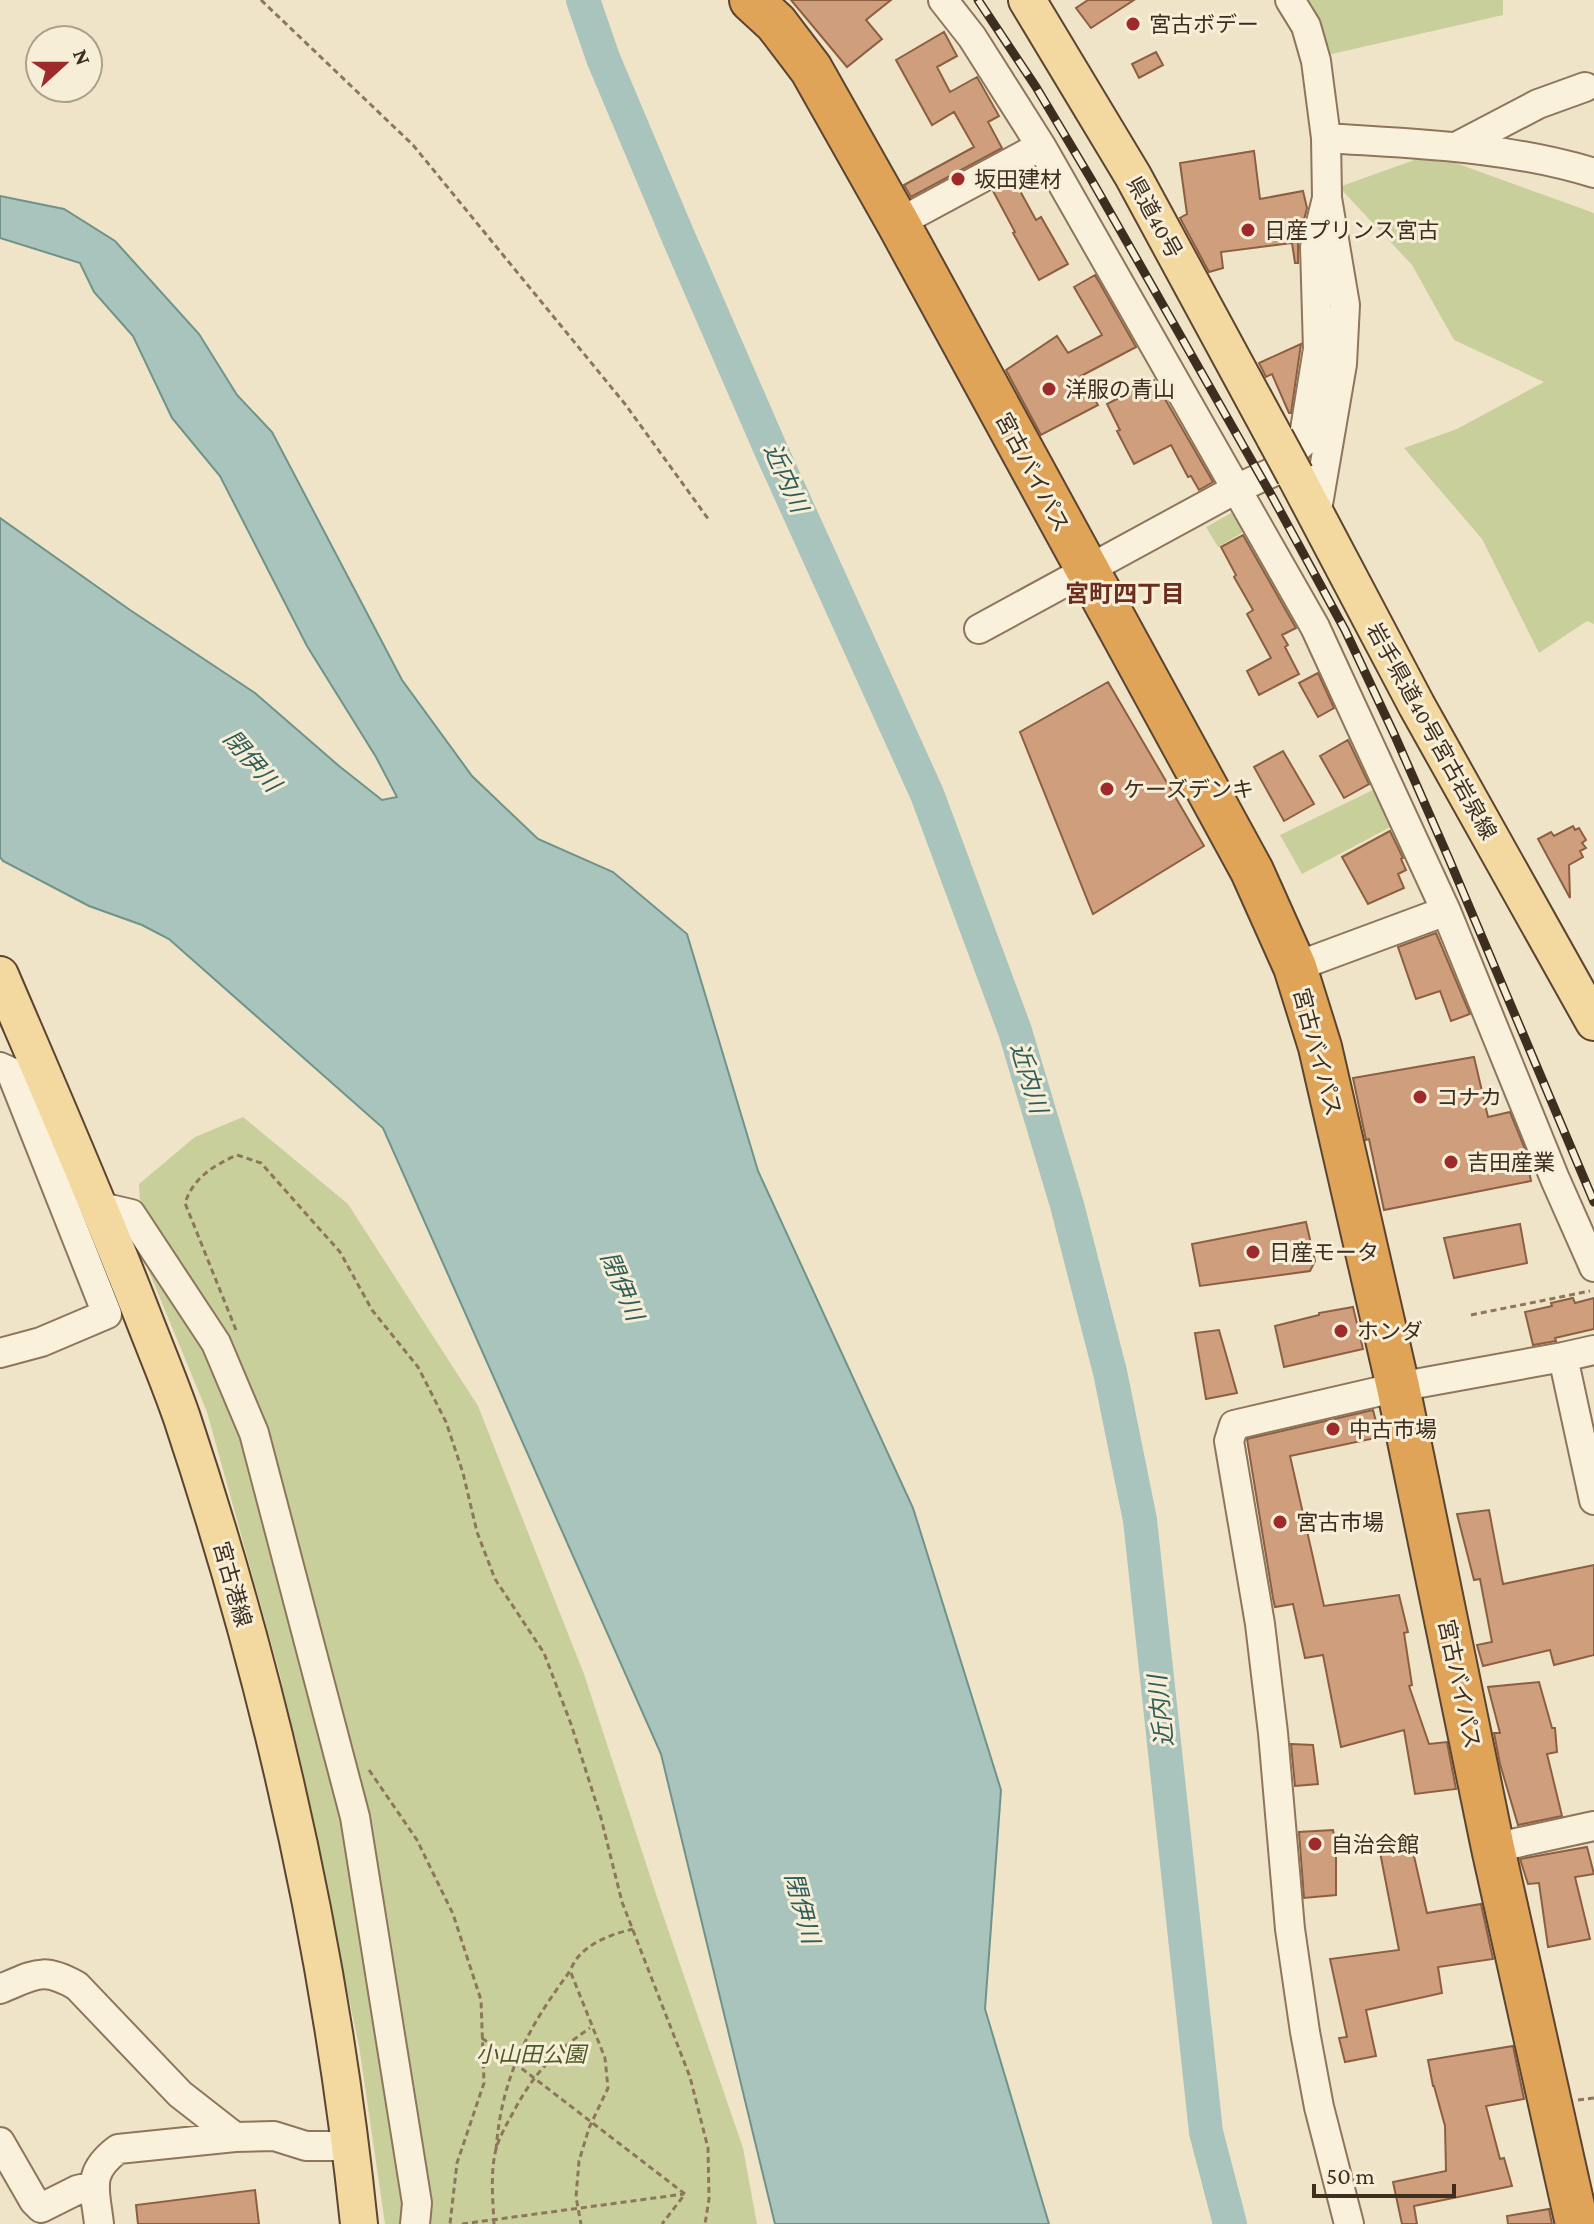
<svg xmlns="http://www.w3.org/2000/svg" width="1594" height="2224" font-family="'Crimson Pro','Noto Sans JP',serif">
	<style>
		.green { fill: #c9cf9b }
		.water { fill: #a9c4bc; stroke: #6f938a; stroke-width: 2 }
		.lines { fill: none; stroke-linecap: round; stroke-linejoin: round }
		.river { stroke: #a9c4bc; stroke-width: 34 }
		.building { fill: #cf9f7d; stroke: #8d5f41; stroke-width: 2 }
		.minor-casing { stroke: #8d765c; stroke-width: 32 }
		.major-casing { stroke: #5b4430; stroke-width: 40 }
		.highway-casing { stroke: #5b4430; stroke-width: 46 }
		.path { stroke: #8d765c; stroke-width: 3; stroke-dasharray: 6 4; stroke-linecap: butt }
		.minor { stroke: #faf1dc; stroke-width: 28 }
		.major { stroke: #f3d9a0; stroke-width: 36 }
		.highway { stroke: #e0a458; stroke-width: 42 }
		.rail-casing { stroke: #3d2e20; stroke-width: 9 }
		.rail { stroke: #f7eed8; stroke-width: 6; stroke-dasharray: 18; stroke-linecap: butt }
		.major-bridge-casing { stroke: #5b4430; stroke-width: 40; stroke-linecap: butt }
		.major-bridge { stroke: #f3d9a0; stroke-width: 36 }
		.poi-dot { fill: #9e2a2b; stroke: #f7eed8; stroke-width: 3 }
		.labels { text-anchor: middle; stroke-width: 6; stroke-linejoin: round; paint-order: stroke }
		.poi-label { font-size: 22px; fill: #3d2e20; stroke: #f7eed8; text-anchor: start }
		.street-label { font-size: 22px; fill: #3d2e20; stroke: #f7eed8 }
		.park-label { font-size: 22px; font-style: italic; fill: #4d5a26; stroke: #f7eed8 }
		.water-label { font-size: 24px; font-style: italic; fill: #2f5d5a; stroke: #f7eed8 }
		.neighbourhood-label { font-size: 24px; font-weight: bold; fill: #6b2e1e; stroke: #f7eed8 }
	</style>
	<rect width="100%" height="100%" fill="#f0e4c8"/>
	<path class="green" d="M1291,0H1503V15L1323,56Z
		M1431,154L1594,213V624L1587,621L1539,653L1482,539L1404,448L1457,429L1544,382L1454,340L1412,265L1339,187Z
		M1233,512L1245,531L1218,547L1206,527Z
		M1377,788L1394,825L1302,874L1280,835Z
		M243,1117L348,1204L478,1406L584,1674L658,1900L743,2148L757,2224H385L359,2046L280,1675L207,1412L143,1257L139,1184L195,1137Z"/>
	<path class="water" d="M0,196L64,209L115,241L199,334L237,395L272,432L402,680L472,776L538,839L613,872L687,934L758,1171L913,1508L1001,1790L985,2009L1049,2224H775L661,1754L383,1128L169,939L142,925L89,906L3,861L0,857V518L130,610L255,693L339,766L382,800L397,797L376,757L307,646L220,476L172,418L133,336L94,292L80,263L0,238Z"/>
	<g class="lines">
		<path class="river" d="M583,0L603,58L678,236L771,450L927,794L1015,1031L1067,1205L1110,1372L1140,1520L1206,2132L1230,2224"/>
	</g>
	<path class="building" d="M791,0H891L866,20L882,39L847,67Z
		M1088,0H1134L1091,28L1076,8Z
		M944,32L957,56L937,67L950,92L977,77L999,116L988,122L1002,148L911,197L904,185L974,147L954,112L932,125L896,60Z
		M1156,52L1163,65L1139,78L1132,64Z
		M1254,151L1260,199L1303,191L1307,208L1298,243V263H1295L1292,243L1221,252L1223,268L1209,272L1180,218L1187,214L1180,163Z
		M1014,180L1036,220L1041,217L1068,264L1039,280L1013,233L1015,232L993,191Z
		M1095,275L1136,347L1081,376L1098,405L1041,435L1006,370L1057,336L1068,353L1102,335L1074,287Z
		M1301,344L1291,413H1289L1272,374L1266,377L1259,363Z
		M1154,380L1213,482L1199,490L1191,476L1188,477L1171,445L1134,464L1117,431L1120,430L1107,404Z
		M1243,535L1296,628L1282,635L1288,645L1285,647L1299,674L1259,695L1247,671L1271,658L1247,614L1253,610L1234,577L1236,575L1221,547Z
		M1318,673L1334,708L1318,717L1299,683Z
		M1108,682L1204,846L1093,914L1020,732Z
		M1348,740L1369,784L1344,798L1320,756Z
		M1283,751L1314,804L1284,821L1254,767Z
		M1573,826L1575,830L1579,828L1586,840L1582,843L1586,848L1580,851L1583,857L1569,865L1570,898L1538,839L1551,832L1554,836Z
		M1390,831L1403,858L1401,859L1406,870L1398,874L1404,888L1368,904L1342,857Z
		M1436,933L1470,1014L1451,1021L1440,991L1416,999L1398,947Z
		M1474,1057L1488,1117L1510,1112L1525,1149L1531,1181L1384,1210L1369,1139L1366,1140L1353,1078Z
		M1306,1222L1315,1261L1310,1271L1200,1286L1192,1244Z
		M1520,1224L1527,1263L1454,1278L1444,1238Z
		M1573,1298L1575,1303L1594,1298V1329L1555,1338L1556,1341L1533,1345L1525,1312L1552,1306L1551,1303Z
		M1353,1307L1363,1349L1284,1367L1275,1326L1319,1315V1313Z
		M1219,1330L1237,1393L1206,1399L1195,1333Z
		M1373,1410L1380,1437L1290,1456L1324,1606L1399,1595L1408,1632L1404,1633L1412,1685L1409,1686L1429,1744L1447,1742L1456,1789L1415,1794L1404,1730L1341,1747L1323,1655L1305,1658L1293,1604L1275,1607L1273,1598L1247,1439Z
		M1489,1510L1503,1584L1594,1565V1655L1554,1665L1550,1650L1483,1666L1477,1645L1492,1642L1480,1579L1474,1580L1457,1514Z
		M1539,1682L1552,1728H1555L1557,1752L1547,1754L1562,1816L1518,1825L1500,1764L1494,1733H1500L1488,1687Z
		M1291,1744L1313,1745L1318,1784L1295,1786Z
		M1333,1830L1336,1849V1895L1304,1898L1299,1832Z
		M1411,1843L1427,1913L1481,1904L1493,1959L1438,1967L1442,1993L1366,2010L1376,2056L1345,2062L1339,2038L1347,2037L1330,1959L1399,1950L1379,1847Z
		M1587,1847L1594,1874L1575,1877L1590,1939L1548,1947L1539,1883L1528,1884L1520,1859Z
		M1513,2046L1524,2099L1486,2106L1500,2159L1504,2158L1512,2186L1414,2206L1417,2224H1402L1393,2182L1446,2171L1445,2126L1434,2086H1433L1428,2060Z
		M255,2190L259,2224H138L136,2205Z
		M1549,2209L1552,2224H1508L1507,2216Z"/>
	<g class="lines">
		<defs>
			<path id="minor" d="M943,0L972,37L1041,146L1315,627L1446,911L1555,1179L1594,1267
				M1290,0L1306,26L1316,61L1326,138L1327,198L1345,305L1342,364L1316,516
				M1326,138C1415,144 1507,146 1594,173
				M1458,146L1538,104L1585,87
				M898,223L1041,146
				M979,629L1236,489L1273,472L1303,442L1318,349L1315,247L1327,198
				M1295,967L1446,911
				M0,1067L11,1072L107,1314L41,1342L0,1353
				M101,1207L131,1214L216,1343L254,1433L355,1817L417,2203L415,2224
				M1563,1357L1594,1500
				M1493,1848L1594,1826
				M0,1989C35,1975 42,1966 77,1986L180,2094L235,2137
				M0,2142L34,2201L41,2208L77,2190L94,2186
				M99,2224C95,2188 86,2173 118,2149L235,2137L274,2136L306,2146H351
				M1349,2224L1319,2107L1305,2032L1290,1929L1273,1733L1260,1624L1229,1441L1234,1425L1398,1387L1563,1357L1594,1350"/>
			<path id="major" d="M1027,0L1133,176L1275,438
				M1295,475L1417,706L1594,1022
				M0,975C48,1087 97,1199 142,1314C155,1348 170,1383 182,1418C269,1679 331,1950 359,2224"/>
			<path id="highway" d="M751,0L776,23L811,69L898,223L1252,871L1295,967L1320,1047L1398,1387L1493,1848L1577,2224"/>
		</defs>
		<use href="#minor" class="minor-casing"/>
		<use href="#major" class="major-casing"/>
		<use href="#highway" class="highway-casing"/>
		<path class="path" d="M261,0L413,145L625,404L709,520
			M1471,1315L1590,1291
			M236,1330L185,1203C194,1177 213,1166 237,1155L261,1163L340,1252L372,1310L418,1367L446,1422L463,1473L477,1532L495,1579L544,1653L571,1724L601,1818L622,1902L690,2077L708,2148L709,2199L705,2224
			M369,1770L417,1840L453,1914L481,2000L484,2083L457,2163L450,2224
			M571,1973L605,2058L608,2088L589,2128L579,2161L576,2197L581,2224
			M482,2038L685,2194L662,2224
			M1578,2100L1594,2098
			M496,2150C501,2082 525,2032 565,1978C570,1972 573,1963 578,1957C592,1941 613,1934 633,1929
			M462,2224L684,2194
			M494,2224C493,2200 490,2173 496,2149C500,2135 508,2122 515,2109C535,2072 555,2052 590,2028"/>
		<use href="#minor" class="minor"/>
		<use href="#major" class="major"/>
		<use href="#highway" class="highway"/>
		<defs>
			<path id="rail" d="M978,0L1036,87L1091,179L1273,498L1345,630L1395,736L1449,859L1594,1202"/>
		</defs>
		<use href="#rail" class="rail-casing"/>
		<use href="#rail" class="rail"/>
		<defs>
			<path id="major-bridge" d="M1275,438L1295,475"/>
		</defs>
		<use href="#major-bridge" class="major-bridge-casing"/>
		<use href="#major-bridge" class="major-bridge"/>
	</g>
	<g class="poi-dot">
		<circle cx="1133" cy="24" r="8"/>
		<circle cx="958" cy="179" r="8"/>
		<circle cx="1248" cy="230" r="8"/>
		<circle cx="1049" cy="389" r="8"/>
		<circle cx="1107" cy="789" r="8"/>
		<circle cx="1420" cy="1097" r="8"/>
		<circle cx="1451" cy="1162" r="8"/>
		<circle cx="1253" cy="1252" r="8"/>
		<circle cx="1341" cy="1331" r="8"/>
		<circle cx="1333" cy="1429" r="8"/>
		<circle cx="1280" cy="1522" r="8"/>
		<circle cx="1315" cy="1844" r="8"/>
	</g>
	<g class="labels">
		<g class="poi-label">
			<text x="1149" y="32">宮古ボデー</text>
			<text x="974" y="187">坂田建材</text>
			<text x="1264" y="238">日産プリンス宮古</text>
			<text x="1065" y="397">洋服の青山</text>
			<text x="1123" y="797">ケーズデンキ</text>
			<text x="1436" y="1105">コナカ</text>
			<text x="1467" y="1170">吉田産業</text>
			<text x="1269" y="1260">日産モータ</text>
			<text x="1357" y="1339">ホンダ</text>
			<text x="1349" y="1437">中古市場</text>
			<text x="1296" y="1530">宮古市場</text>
			<text x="1331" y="1852">自治会館</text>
		</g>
		<g class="street-label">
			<text transform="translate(1155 217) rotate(61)" y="8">県道40号</text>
			<text transform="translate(1033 472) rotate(62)" y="8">宮古バイパス</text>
			<text transform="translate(1432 731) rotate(61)" y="8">岩手県道40号宮古岩泉線</text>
			<text transform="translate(1318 1052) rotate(75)" y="8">宮古バイパス</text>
			<text transform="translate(233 1584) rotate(74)" y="8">宮古港線</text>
			<text transform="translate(1460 1684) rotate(78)" y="8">宮古バイパス</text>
		</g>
		<g class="park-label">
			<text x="531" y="2062">小山田公園</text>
		</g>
		<g class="water-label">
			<text transform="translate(786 478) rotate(66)" y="8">近内川</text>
			<text transform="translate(252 761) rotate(49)" y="8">閉伊川</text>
			<text transform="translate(1029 1078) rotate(73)" y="8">近内川</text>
			<text transform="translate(622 1286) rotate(67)" y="8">閉伊川</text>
			<text transform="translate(1161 1711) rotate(-96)" y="8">近内川</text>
			<text transform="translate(802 1908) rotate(75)" y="8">閉伊川</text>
		</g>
		<g class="neighbourhood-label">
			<text x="1125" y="602">宮町四丁目</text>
		</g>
	</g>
	<g transform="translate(64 64) rotate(69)"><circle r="38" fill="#f7eed8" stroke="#ada18e" stroke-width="2"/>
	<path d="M0-6L14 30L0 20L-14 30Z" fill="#9e2a2b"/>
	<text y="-12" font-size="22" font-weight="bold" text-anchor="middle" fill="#3d2e20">N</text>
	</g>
	<path d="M1314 2184v12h140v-12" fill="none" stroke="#3d2e20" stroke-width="4"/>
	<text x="1326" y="2184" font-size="24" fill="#3d2e20" stroke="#f7eed8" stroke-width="6" paint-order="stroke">50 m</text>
</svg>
